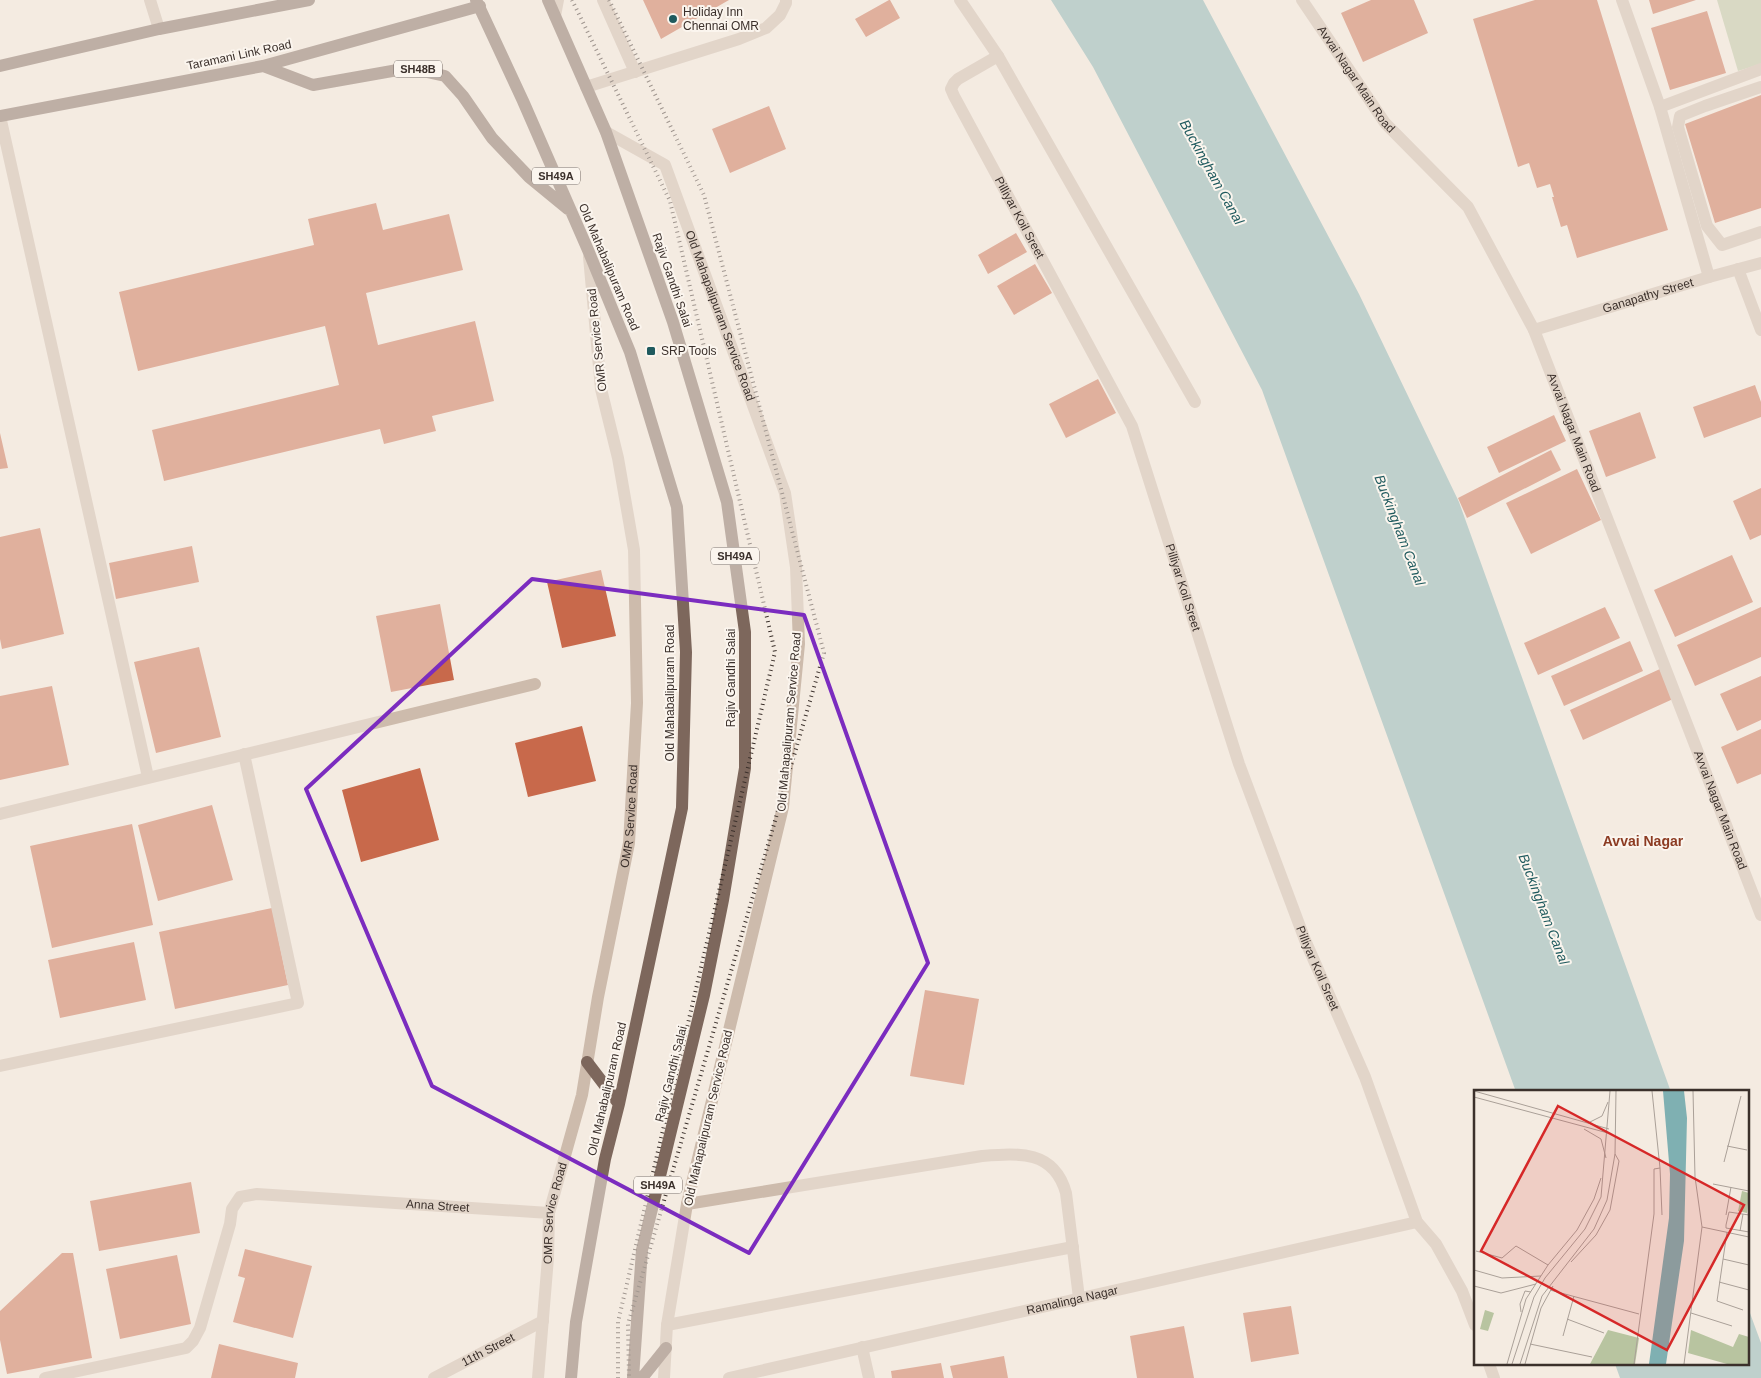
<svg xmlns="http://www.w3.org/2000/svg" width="1761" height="1378" font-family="Arial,sans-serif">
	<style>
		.green { fill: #b8c4a0 }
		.water { fill: #7fb0b2 }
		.building { fill: #c8694b }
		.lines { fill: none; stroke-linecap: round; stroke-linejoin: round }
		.minor { stroke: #cdbbac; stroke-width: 12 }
		.major { stroke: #7d675c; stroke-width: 12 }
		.rail { stroke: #3b302b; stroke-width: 4; stroke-dasharray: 1 4; stroke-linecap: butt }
		.marked { fill: none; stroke: #7b2cbf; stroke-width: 4; stroke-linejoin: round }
		.poi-dot { fill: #1f5a5e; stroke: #fbf5ee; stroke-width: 2 }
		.labels { text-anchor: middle; stroke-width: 4; stroke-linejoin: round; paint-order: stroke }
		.shield { fill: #fbf5ee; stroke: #756b66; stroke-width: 1 }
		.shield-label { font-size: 11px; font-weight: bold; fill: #3b302b }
		.poi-label { font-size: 12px; fill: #3b302b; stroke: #fbf5ee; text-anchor: start }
		.street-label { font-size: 12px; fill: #3b302b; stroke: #fbf5ee }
		.water-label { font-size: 14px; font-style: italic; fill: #1f5a5e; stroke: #fbf5ee }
		.neighbourhood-label { font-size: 14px; font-weight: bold; fill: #8c3b22; stroke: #fbf5ee }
		.inset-road { fill: none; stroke: #aaa098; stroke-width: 1 }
		.view { fill: #d62828; fill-opacity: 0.15; stroke: #d62828; stroke-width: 2.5 }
		.inset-edge { fill: none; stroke: #3b302b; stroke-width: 2.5 }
	</style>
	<rect width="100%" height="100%" fill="#f4ebe1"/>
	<path class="green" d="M1717,0H1761V64L1738,71Z"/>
	<path class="water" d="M1051,0H1203L1359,294L1459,502L1671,1092H1516L1262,390L1093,67Z
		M1747,1305L1761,1343V1378H1620L1615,1364H1747Z"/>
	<path class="building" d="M643,0H729L661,39Z
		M889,0H890L900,18L866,37L855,19Z
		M1371,0H1414L1428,33L1363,62L1341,13Z
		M1535,0H1597L1668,230L1577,258L1567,225L1561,227L1552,197H1554L1550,184L1537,188L1529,163L1518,167L1473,19Z
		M1649,0H1696L1653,14Z
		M1707,11L1726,73L1670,90L1651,28Z
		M1761,95V208L1715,223L1685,124Z
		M769,106L786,149L730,173L712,129Z
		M376,203L383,230L449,214L463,270L366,293L378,345L475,321L494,401L432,416L436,431L384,444L380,429L164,481L152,430L339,385L325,326L138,371L119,292L314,245L308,219Z
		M1016,233L1027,252L988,274L978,255Z
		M1035,264L1052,293L1014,315L997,286Z
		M1098,379L1116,413L1066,438L1049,404Z
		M1755,385L1761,402V417L1704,438L1693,407Z
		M1640,412L1656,458L1606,477L1589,431Z
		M1554,415L1566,441L1499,473L1487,447Z
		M0,433L8,468L0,469Z
		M1551,450L1561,470L1467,518L1458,498Z
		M1577,469L1601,520L1531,554L1506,503Z
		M1761,488V535L1750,540L1733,501Z
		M40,528L64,634L2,649L0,639V537Z
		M192,546L199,582L116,599L109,563Z
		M1732,555L1753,602L1675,637L1654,590Z
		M601,570L616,636L562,648L547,582Z
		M440,604L454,680L391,692L376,616Z
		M1605,607L1620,638L1538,675L1524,643Z
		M1761,607V657L1695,686L1677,645Z
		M1630,641L1643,671L1564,706L1551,676Z
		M199,647L221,737L156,753L134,662Z
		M1660,669L1673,699L1583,740L1570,710Z
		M1761,676V720L1737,731L1720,694Z
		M52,686L69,765L0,780V696Z
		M582,726L596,781L528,797L515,743Z
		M1761,729V774L1737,784L1721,747Z
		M420,768L439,840L361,862L342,790Z
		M212,805L233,880L158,901L138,825Z
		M132,824L153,925L52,948L30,846Z
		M272,908L288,985L175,1009L159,932Z
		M134,942L146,1000L60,1018L48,960Z
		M925,990L979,999L964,1085L910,1076Z
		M191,1182L200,1233L99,1251L90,1201Z
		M245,1249L312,1266L293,1338L233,1322L245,1278L238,1276Z
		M62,1253H73L92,1358L7,1374L0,1340V1311Z
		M177,1255L191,1324L120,1339L106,1269Z
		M1291,1306L1299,1354L1251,1362L1243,1313Z
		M1184,1326L1194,1378H1137L1130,1336Z
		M219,1344L298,1363L295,1378H211Z
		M1004,1356L1008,1378H953L950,1366Z
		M941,1363L944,1378H892L891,1371Z"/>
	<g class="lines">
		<g class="minor">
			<path d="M150,0L159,29"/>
			<path d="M603,0L635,72"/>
			<path id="s1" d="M960,0L998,56L958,79L954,83L951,89L954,96L1132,426L1239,764L1305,940L1365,1077L1417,1222L1436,1244L1462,1291L1475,1325"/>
			<path id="s2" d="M1302,0L1385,123L1468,207L1534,330L1761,915"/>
			<path d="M1622,0L1660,107L1709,277"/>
			<path d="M555,16L558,0"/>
			<path d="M998,56L1195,402"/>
			<path d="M586,87L739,39L766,28L780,15L786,3V0"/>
			<path d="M1761,87L1705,106L1680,116L1678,127L1707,226L1722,245L1761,232"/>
			<path d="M1660,107L1761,69"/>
			<path d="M0,116L148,777"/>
			<path id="s3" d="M606,132L665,165L785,493L796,567L799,644L783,807L687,1204L667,1325L664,1378"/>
			<path d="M1738,269L1761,330"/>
			<path id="s4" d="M1534,330L1709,277L1761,263"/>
			<path d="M0,814L535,684"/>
			<path d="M0,1066L298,1003L244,754"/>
			<path d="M687,1204L982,1156C1019,1153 1054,1150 1066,1193L1079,1298"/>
			<path d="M667,1325L1073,1247"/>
			<path d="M862,1347L869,1378"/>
			<path d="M1489,1364L1494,1378"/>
			<path id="s5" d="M45,1378L186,1348L193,1341L200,1328L230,1224L232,1209L240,1197L257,1194L549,1213"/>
			<path id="s6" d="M434,1378L543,1321"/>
			<path id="s7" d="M538,1378L548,1258L549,1213L582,1095L598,997L629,843L637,703L634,550L618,458L601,389L589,257"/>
			<path id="s8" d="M729,1378L1417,1222"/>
		</g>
		<path class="major" d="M476,0L523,101L588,250L630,352L677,507L686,652L682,808L619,1104L605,1159L576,1322L571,1378
			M548,0L606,132L673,322L727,502L745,632V768L723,900L704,995L642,1250L633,1378
			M0,66L159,29L309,0
			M263,66L313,85L409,68L445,76L463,96L492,138L529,177L568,209
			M0,116L263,66L480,6
			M587,1062L619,1104
			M642,1378L666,1348"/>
		<path class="rail" d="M572,0L670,201L775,652L618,1322V1378
			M609,0L704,195L824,653L628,1324L629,1378"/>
	</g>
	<path d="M0 0H1761V1378H0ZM532,579L804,615L928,963L749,1253L432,1086L306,789Z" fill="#f4ebe1" fill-opacity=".55" fill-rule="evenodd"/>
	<path class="marked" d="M532,579L804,615L928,963L749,1253L432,1086L306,789Z"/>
	<g class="poi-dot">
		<circle cx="673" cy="19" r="5"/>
		<rect x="646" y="346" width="10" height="10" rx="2.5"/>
	</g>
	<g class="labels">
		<g class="shield">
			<rect x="394" y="60.5" width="48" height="17" rx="4"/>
			<rect x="532" y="167.5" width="48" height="17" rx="4"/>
			<rect x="711" y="547.5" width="48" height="17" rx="4"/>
			<rect x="634" y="1176.5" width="48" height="17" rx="4"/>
		</g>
		<g class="shield-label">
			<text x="418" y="73">SH48B</text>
			<text x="556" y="180">SH49A</text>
			<text x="735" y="560">SH49A</text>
			<text x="658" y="1189">SH49A</text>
		</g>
		<g class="poi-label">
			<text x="683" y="16">Holiday Inn<tspan x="683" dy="14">Chennai OMR</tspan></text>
			<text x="661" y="355">SRP Tools</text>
		</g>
		<g class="street-label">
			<text transform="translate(239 55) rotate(-12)" y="4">Taramani Link Road</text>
			<text dy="4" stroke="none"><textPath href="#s2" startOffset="96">Avvai Nagar Main Road</textPath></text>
			<text dy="4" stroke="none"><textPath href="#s1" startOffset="272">Pilliyar Koil Sreet</textPath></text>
			<text transform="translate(609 267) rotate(67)" y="4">Old Mahabalipuram Road</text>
			<text transform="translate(672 280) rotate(71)" y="4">Rajiv Gandhi Salai</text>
			<text dy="4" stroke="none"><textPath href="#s4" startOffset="119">Ganapathy Street</textPath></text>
			<text dy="4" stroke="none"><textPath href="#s3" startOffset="228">Old Mahapalipuram Service Road</textPath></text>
			<text transform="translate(597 340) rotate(-96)" y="4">OMR Service Road</text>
			<text dy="4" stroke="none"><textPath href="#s2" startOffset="516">Avvai Nagar Main Road</textPath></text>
			<text dy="4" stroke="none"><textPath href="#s1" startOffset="678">Pilliyar Koil Sreet</textPath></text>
			<text transform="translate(731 678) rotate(-90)" y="4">Rajiv Gandhi Salai</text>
			<text transform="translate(670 693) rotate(-90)" y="4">Old Mahabalipuram Road</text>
			<text transform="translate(789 722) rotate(-85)" y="4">Old Mahapalipuram Service Road</text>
			<text dy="4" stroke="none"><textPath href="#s2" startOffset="921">Avvai Nagar Main Road</textPath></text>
			<text dy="4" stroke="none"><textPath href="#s7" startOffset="571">OMR Service Road</textPath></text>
			<text dy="4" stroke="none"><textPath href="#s1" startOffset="1082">Pilliyar Koil Sreet</textPath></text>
			<text transform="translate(671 1074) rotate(-76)" y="4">Rajiv Gandhi Salai</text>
			<text transform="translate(607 1089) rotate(-77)" y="4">Old Mahabalipuram Road</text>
			<text transform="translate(708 1118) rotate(-77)" y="4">Old Mahapalipuram Service Road</text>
			<text dy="4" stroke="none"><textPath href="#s5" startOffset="505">Anna Street</textPath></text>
			<text dy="4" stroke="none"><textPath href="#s7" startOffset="166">OMR Service Road</textPath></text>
			<text dy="4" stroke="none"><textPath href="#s8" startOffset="352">Ramalinga Nagar</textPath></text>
			<text dy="4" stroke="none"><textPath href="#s6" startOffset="61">11th Street</textPath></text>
		</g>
		<g class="water-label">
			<text transform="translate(1212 172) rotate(61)" y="5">Buckingham Canal</text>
			<text transform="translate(1400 530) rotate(69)" y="5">Buckingham Canal</text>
			<text transform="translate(1544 909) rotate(69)" y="5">Buckingham Canal</text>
		</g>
		<g class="neighbourhood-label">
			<text x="1643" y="846">Avvai Nagar</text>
		</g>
	</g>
	<g transform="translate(1474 1090)">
		<rect width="275" height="275" fill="#f4ebe1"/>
		<path d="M268,101L275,103L273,123L264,121ZM11,220L20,223L14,241L6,239ZM134,240L165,248L161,274H116ZM217,240L259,257L265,244L275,247V274H253L214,263Z" fill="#b8c4a0"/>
		<path d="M189,1H210L213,28L210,151L192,274H175L195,128L196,84Z" fill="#7fb0b2"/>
		<path class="inset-road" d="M0,1L135,39M0,7L134,43M116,32L128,26L134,12M110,39L127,49L132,68M253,56L273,60M250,72L267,6M186,78L188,125M239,94L275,101M252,125L257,97M275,125L255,122L252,135V138L275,142M228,137L275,147M266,141L269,124M253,142L243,211L269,220M2,161L28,168L42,156L74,175M249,169L275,175M97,172L122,145L136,120L145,71L141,64M0,180L28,188L67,186M245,192L275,200M0,196L27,203L62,194M76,200L165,224M47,222L46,214L51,201L57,202M217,223L258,236M93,229L130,243M89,246L100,206M56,254L118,267M33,274L52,209L74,175L103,140L120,109L127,88M38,274L60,207L71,188L111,139L127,107L136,1M46,274L68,206L120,139L133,110L141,64L142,1M51,274L67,218L79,196M160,274L180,124V79L186,78L178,1M210,274L228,137L221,87L219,1"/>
		<path class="view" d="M84,16L270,115L193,260L7,161Z"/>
		<rect width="275" height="275" class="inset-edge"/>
	</g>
</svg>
